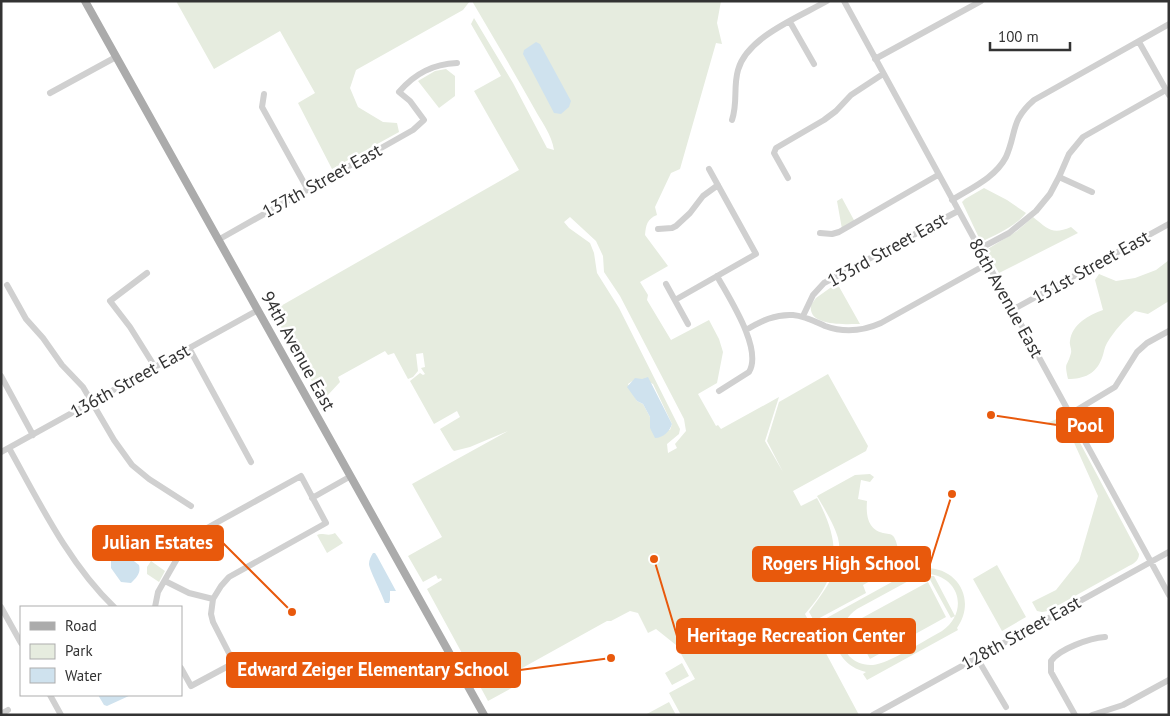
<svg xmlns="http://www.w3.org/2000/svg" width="1170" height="716" font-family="'PT Sans',sans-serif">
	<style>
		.green { fill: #e6ecdf; fill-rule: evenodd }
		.water { fill: #cfe2ee }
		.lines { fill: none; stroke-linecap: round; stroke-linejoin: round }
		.minor { stroke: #d0d0d0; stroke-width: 6 }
		.major { stroke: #ababab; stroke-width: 8 }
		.labels { text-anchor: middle; stroke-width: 5; stroke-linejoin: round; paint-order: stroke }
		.street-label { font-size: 18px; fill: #333; stroke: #fff }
		.leader { fill: none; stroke: #e8590c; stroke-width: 2 }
		.callout-dot { fill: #e8590c; stroke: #fff; stroke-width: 2 }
		.callout { fill: #e8590c; stroke: #e8590c; stroke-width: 2 }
		.callout-label { font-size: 19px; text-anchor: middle; font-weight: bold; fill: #fff }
	</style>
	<rect width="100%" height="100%" fill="#fff"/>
	<path class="green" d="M176,1H470L463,10L356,70L350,88L358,107L383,122L397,123L399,132L332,169L298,103L315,93L280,31L214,69Z
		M472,1H721L717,23L722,44L716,43L680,169L671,173L655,207L657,215C647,219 646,225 645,235L668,266L640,282L648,295L647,300L671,340L709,320L719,339L723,352L717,383L698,394L716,426L718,425L721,429L779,397L765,441L783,472L767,441L779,402L828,374L868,446L866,451L793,491L801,506L817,498C841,543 841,574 805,614L859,715H681L669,693L695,679L676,645L656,629L648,633L638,613L630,611L611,621H607L515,672L521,683L488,701L427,589L442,580L441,578L438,579L436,575L423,582L408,556L442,537L412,484L508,431L470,447L454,451L452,449L440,429L460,417L457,411L434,424L410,381L420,373L423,375L425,374L421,368L425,367L423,353L416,354L418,371L413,377L408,379L394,353L388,355L385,351L338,377L340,382L327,396L322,399L272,311L519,170L474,91L501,76L471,24L474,18L513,83L547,148L554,150C552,135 541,121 534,108C514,72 493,37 472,1ZM570,217L596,241L603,256L604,272L620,296L684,419L686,431L675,444L677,448L668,453L667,444L679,434L680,429L619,308L597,273L594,253L590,243L569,228L564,222ZM642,379L653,384L672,424L670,430L650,428V417L643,404L637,401L628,384L634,380Z
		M446,69L455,76V96L439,108L418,81L435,71Z
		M984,188L1007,200L1026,213C1016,226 996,235 981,242L962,202L965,199Z
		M842,198L855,222L842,229L837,201Z
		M1033,217C1048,229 1052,235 1071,227L1078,233L999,273L986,250L1017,231Z
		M1169,260V301L1148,314L1135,311C1123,321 1115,330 1107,343C1104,348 1104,353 1102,358C1096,374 1084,379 1068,379C1064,361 1067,368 1071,353C1072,349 1069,345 1070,341C1072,324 1089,315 1103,310L1095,280L1099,274L1116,281L1135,278L1156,270Z
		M837,283L860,324C847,324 807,327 811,305L816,298Z
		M1059,418H1063L1069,422L1139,554C1139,561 1133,564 1127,567L1048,611L1042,612L1037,611L1032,602L1056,590L1079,561L1098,496L1067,427L1047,423Z
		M870,474L874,477L870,482L861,480L858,499L867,501C866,514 867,529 883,533C887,534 891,533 894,537C901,549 897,563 895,576L890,570L863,585L866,593L814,621L809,612C824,591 845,566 838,538C834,524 824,508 817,496L855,475Z
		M335,533L343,543L327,553L317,535C322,532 328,537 335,533Z
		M151,561L165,571L159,582L147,574V567Z
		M997,565L1026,617L1002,631L973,579Z
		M923,568C957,566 977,599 957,628L958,630L867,680L863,674L866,672C841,666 830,644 838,620L826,626L823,620L910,572ZM929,574C961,578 968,613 942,631C927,639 888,664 873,665C840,667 831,626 857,609L914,578Z
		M928,576H934L955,616L951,618Z
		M928,582L946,617L870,659L851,624Z
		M682,663L689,676L672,685L665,673Z
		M669,702L676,715H645Z"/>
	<path class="water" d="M536,42L540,44L571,101L569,107L561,114L554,113L523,54L524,50Z
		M648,377L672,424C670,431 663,438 655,438L650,428V417L643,404L637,401L627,387L635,378L642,379Z
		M115,550L121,551L139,565C141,573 137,577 131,583L121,582L111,568V561L109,555Z
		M373,553H375L377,556L396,591H390V600L389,603H385C382,594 369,569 369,564C369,560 371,556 373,553Z
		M98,695H131L107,706L104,705Z"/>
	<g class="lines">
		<path class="minor" d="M844,1L1169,595
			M790,22L814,64
			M1139,42L1169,95
			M875,59L981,1
			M50,93L116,57
			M264,94L262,107L308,190
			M732,120C738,102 733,88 738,70C747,37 799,17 827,1
			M1059,177L1092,192
			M788,178L774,153L776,148L824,120L836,111L851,95L883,74
			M952,200C971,188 995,178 1006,157C1017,132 1010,121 1034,100L1169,24
			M658,229L672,228L676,226L690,213L703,196L718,185
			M820,233L832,234L839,232L938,175
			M218,240L413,130L424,120L410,101L399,92C415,73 433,64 457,63
			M979,249L1009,233L1036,211L1050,194L1059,177L1069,154L1083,137L1166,90
			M147,273L110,301L130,327L155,367
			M717,276C729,298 763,349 749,372L719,391
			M666,284L688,324
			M7,285L26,319L43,338L62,365L83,387L114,440L132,465L149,479L191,506
			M675,300L756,254L709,169
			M1012,310L1169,224
			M803,316L813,295L824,283L958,211
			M746,330C761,321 775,314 793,315C805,316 814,321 825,326C844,333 863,331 881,323L987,264
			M189,348L251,462
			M1,376L33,435
			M1070,414L1115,387L1137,352L1147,343L1169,331
			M9,448C39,502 69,564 114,607
			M1,452L258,310
			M312,498L351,476
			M165,581L189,593L213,599L211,614L213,622L234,663L191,686L181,668
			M1,607L21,643
			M155,607L158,592L182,550L189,540L198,533L301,476L326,523L229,577L221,586L213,599
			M977,658L1006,707
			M50,695L61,715
			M1,714L8,710
			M873,715L1169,552
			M1075,715L1051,672V661C1059,649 1090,638 1105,637
			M1092,715L1123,705L1169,680"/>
		<path class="major" d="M85,1L484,715"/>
	</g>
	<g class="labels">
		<g class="street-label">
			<text transform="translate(322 181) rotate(-29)" y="6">137th Street East</text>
			<text transform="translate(887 250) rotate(-29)" y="6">133rd Street East</text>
			<text transform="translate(1091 267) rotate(-29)" y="6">131st Street East</text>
			<text transform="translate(1006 298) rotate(61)" y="6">86th Avenue East</text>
			<text transform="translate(298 351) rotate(61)" y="6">94th Avenue East</text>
			<text transform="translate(130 381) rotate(-29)" y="6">136th Street East</text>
			<text transform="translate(1021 633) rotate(-29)" y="6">128th Street East</text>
		</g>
	</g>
	<path class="leader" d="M991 415L1057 425M292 612L223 543M952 494L930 564M654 559L677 636M611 658L520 670"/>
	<g class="callout-dot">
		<circle cx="991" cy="415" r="5"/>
		<circle cx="292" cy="612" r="5"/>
		<circle cx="952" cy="494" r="5"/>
		<circle cx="654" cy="559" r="5"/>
		<circle cx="611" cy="658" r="5"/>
	</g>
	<g class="callout">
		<rect x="1057" y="408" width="56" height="34" rx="5"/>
		<rect x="93" y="526" width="130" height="34" rx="5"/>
		<rect x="753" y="547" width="177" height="34" rx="5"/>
		<rect x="677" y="619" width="238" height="34" rx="5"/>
		<rect x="227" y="653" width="293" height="34" rx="5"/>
	</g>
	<g class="callout-label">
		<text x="1085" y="432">Pool</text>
		<text x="158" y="549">Julian Estates</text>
		<text x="841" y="570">Rogers High School</text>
		<text x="796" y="642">Heritage Recreation Center</text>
		<text x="373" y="676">Edward Zeiger Elementary School</text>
	</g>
	<rect width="1170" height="716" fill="none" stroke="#333333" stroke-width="5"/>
	<rect x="20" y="606" width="162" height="90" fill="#ffffff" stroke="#adadad"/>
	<rect x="30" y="622" width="25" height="8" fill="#ababab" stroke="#adadad"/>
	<text x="65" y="631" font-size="15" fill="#333333">Road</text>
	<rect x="30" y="644" width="25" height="15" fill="#e6ecdf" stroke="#adadad"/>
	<text x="65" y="656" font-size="15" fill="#333333">Park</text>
	<rect x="30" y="668" width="25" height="15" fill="#cfe2ee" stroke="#adadad"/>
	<text x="65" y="681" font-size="15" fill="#333333">Water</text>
	<path d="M990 42v8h80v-8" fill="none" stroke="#333333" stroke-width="2.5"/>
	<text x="998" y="42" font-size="15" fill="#333333" stroke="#ffffff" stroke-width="4" paint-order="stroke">100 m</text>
</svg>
